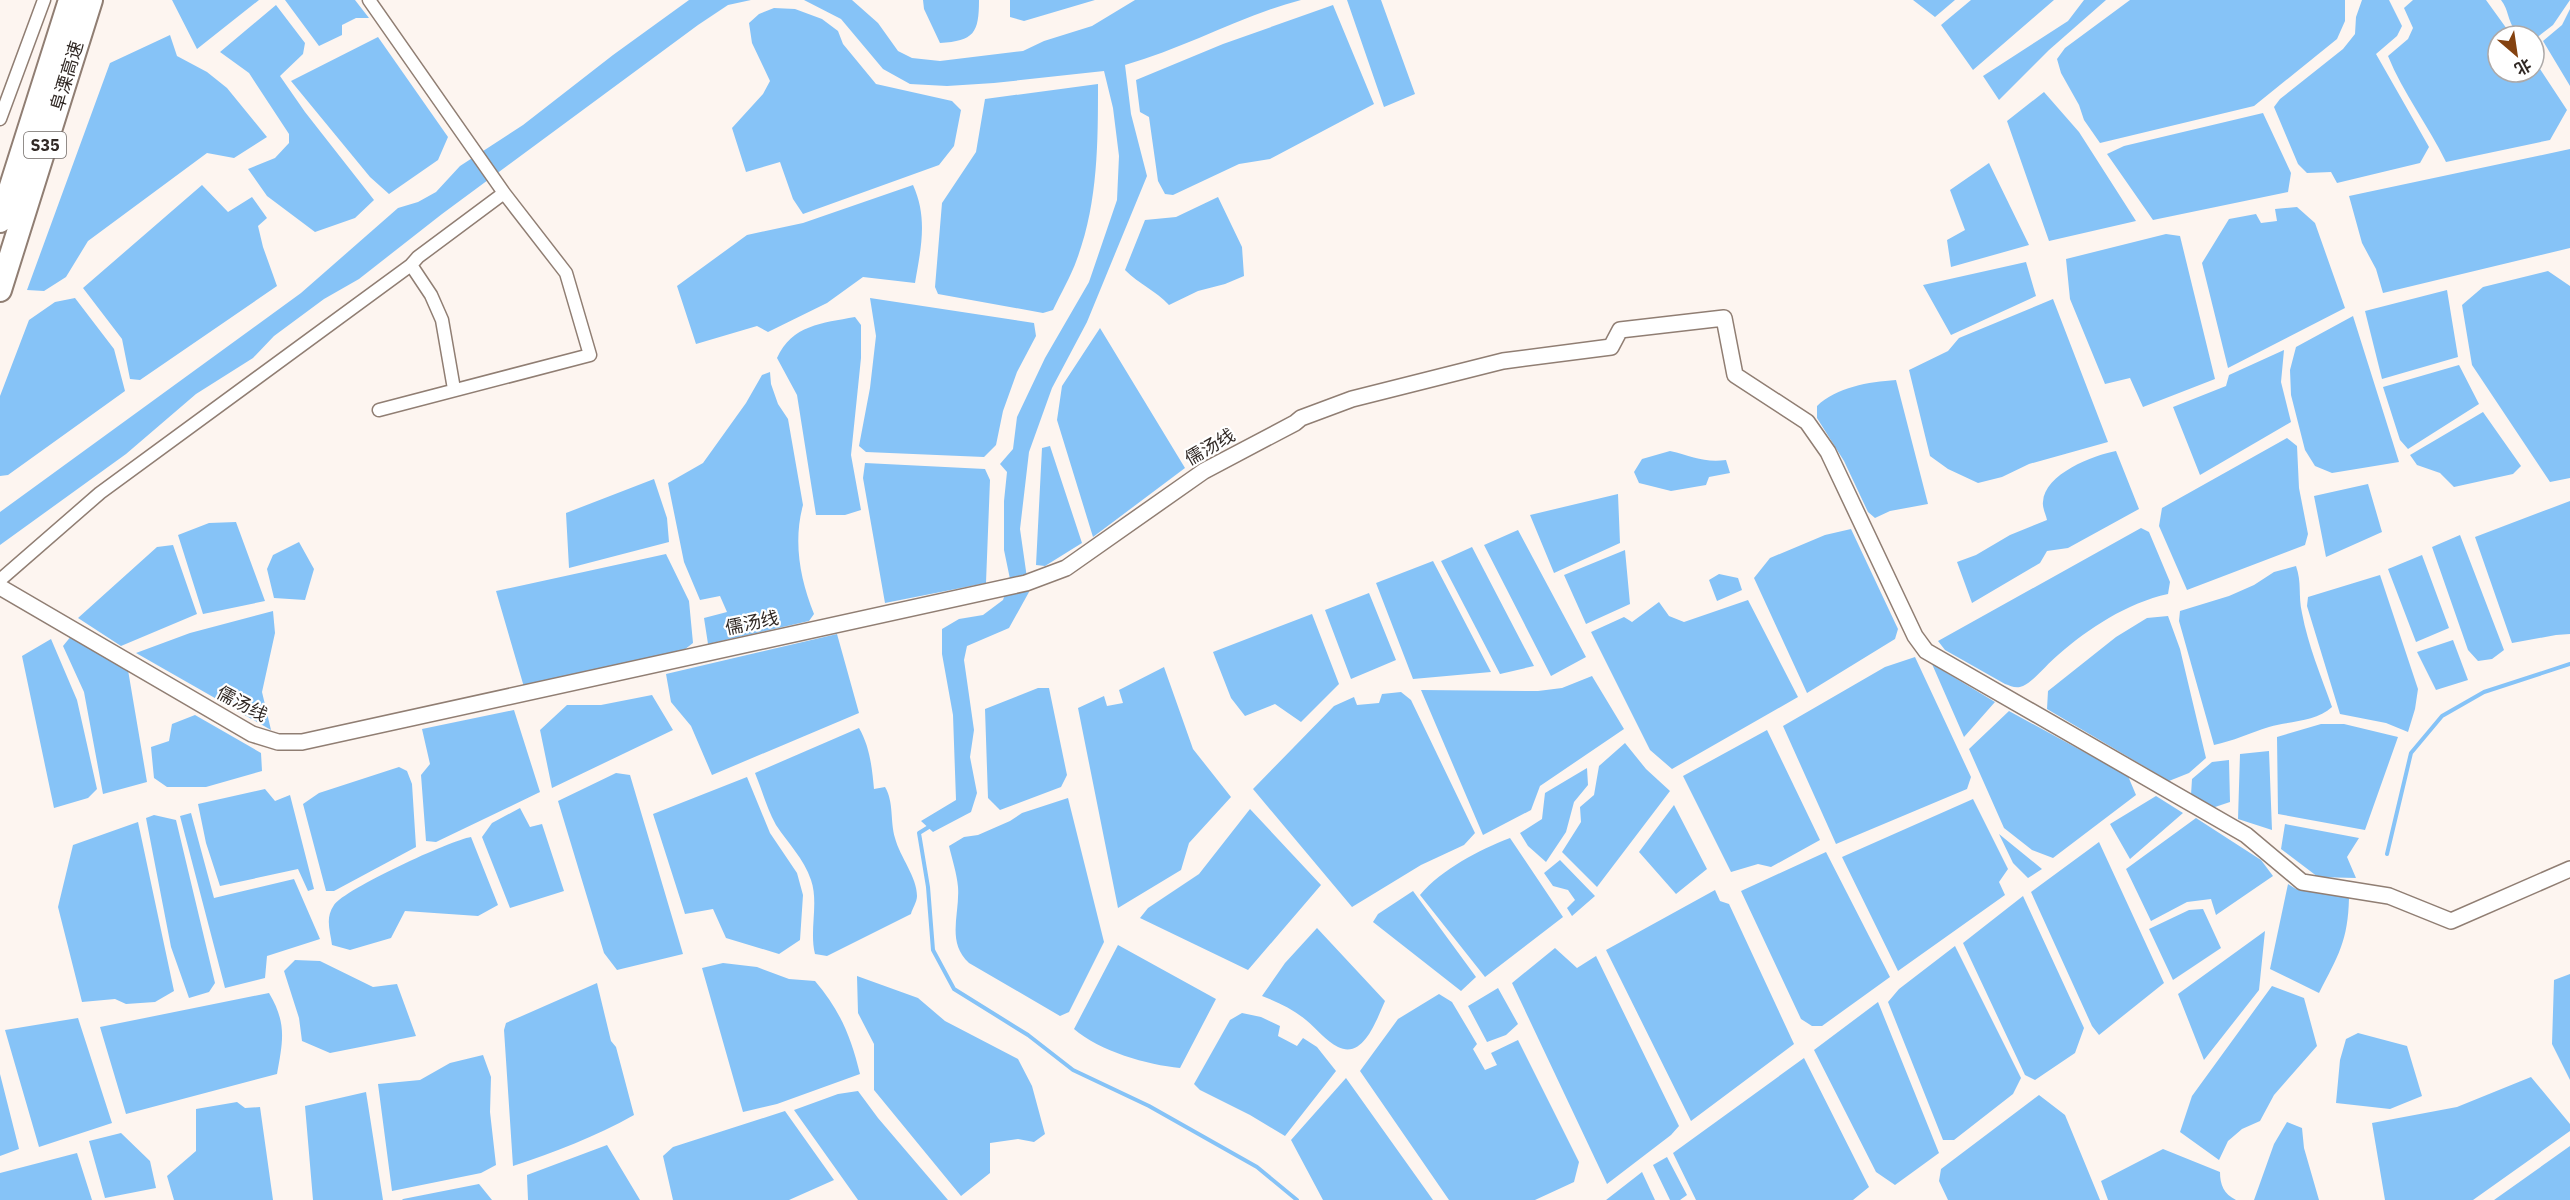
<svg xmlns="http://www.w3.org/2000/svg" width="2570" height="1200" font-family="'IBM Plex Sans','Noto Sans SC',sans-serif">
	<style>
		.water { fill: #86c3f7 }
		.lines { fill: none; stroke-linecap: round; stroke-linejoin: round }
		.stream { stroke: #86c3f7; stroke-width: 4 }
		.minor-casing { stroke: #907e73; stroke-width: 15 }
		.tertiary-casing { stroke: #907e73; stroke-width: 18 }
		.motorway-casing { stroke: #907e73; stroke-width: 26 }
		.minor { stroke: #fff; stroke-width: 12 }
		.tertiary { stroke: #fff; stroke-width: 15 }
		.motorway { stroke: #fff; stroke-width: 22 }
		.labels { text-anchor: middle; stroke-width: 4.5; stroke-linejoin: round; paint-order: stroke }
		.shield { fill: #fff; stroke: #6f6966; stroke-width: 1.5 }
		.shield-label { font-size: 16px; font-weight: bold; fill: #312925 }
		.street-label { font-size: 18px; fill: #312925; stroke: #fff }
	</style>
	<rect width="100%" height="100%" fill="#fdf5f0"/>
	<path class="water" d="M172,0H259L197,49Z
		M285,0H355L369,18H356L342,25V35L319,46Z
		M689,0H751L728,5L698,25L442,214L359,279L324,299L274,336L253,358L196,394L126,454L0,545V512L301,293L398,208L418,202L436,192L460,166L523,125L613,55Z
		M804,0H852L878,23L898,51L912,58L940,61L1023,51L1044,41L1092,26L1135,0H1301C1240,16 1186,48 1125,65L1131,114L1147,176L1087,322L1052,388L1029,452L1020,529L1029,592L1009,628L967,646L964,660L974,730L970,757L977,793L971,812L933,832L921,821L956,800L953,715L942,654V629L959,619L983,615L1003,600L1010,579L1004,550V501L1007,472L1000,464L1013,449L1017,417L1045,358L1089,282L1117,200L1119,156L1113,108L1104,71L994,83L947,86L910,84L883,69L841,19Z
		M923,0H979C979,33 974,41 940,43L924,9Z
		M1010,0H1095L1024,21L1010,17Z
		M1347,0H1381L1415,94L1384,107Z
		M1913,0H1955L1935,17Z
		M1971,0H2054L1973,70L1941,25Z
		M2084,0H2106L2049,50L1999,100L1983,76L2068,21Z
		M2130,0H2345V21L2337,39L2254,106L2100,143L2084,120L2079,105L2061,73L2057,59L2065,48Z
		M2362,0H2389L2402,26L2397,36L2376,54L2429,147L2420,163L2337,183L2331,172L2307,173L2298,164L2274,107L2280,99L2343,49L2355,34L2356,17Z
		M2413,0H2486L2512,36H2498V72H2534V60L2567,110L2550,140L2446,162C2428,125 2403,93 2388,56L2408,39L2413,28L2404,8Z
		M2501,0H2570L2553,25L2535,39L2534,36L2516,32C2507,20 2509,10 2501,0Z
		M276,5L305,43L303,54L280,76L305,112L374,200L355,218L315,232L267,196L248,169L275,158L289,143V134L249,73L220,52Z
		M1333,5L1374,104L1270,159L1239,164L1173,195L1165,194L1158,181L1149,117L1140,112L1136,80L1223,44Z
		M774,8L795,9L822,19L838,31L843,44L876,84L952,101L961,110L954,146L939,165L803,214L793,199L780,162L746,172L732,128L763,94L770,81L752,43L749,23L759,14Z
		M2570,9V86L2543,41L2562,25Z
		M170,35L177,56L207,72L227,88L267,137L234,158L207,153L88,241L66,277L44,291L27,290L110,63Z
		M378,37L448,137L438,160L389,194L370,177L291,81Z
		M1098,84C1098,143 1098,203 1077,259C1071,276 1061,293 1053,310L1043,313L938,294L935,287L942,203L976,152L985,99Z
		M2044,92L2079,132L2136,221L2049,241L2007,121Z
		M2263,113L2291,173L2288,192L2153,220L2107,154L2124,146Z
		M2570,149V248L2383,293L2376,269L2362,243L2349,196Z
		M1989,163L2029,245L1951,267L1947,240L1965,230L1950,190Z
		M202,185L228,212L252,197L267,218L258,226L263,247L277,286L140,380L130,379L122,339L83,288Z
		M913,185C928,218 921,248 915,283L863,277L827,303L768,332L757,326L696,344L677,286L747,235L803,223Z
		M1218,197L1242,247L1244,276L1225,284L1198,291L1169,305C1156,291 1139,284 1125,270L1145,220L1176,217Z
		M2297,207L2315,223L2345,308L2228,368L2202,263L2229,219L2256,214L2261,223L2277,221L2275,209Z
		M2166,234L2180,236L2215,379L2143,407L2130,378L2105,384L2070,299L2066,259Z
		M2026,262L2036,296L1951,335L1923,285Z
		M2548,271L2570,286V478L2550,482L2472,365L2462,305L2483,287Z
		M2447,290L2458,357L2382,379L2365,311Z
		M75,298L114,349L125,391L8,475L0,476V396L29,320L55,302Z
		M870,298L1034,323L1036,336L1017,372L1003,411L996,445L984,457L866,452L859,446L870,388L876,336Z
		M2053,299L2108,442L2029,464L2002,477L1978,483L1948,469L1930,456L1909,370L1948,351L1959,338Z
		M2353,316L2399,462L2332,473L2315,466L2305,450L2291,395L2290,370L2296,347Z
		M855,317L861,325V358L851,455L861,510L845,515H816L797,395L777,358C792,325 822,323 855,317Z
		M1100,328L1185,468L1093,537L1057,420L1062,386Z
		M2284,350L2281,382L2291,422L2200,475L2173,407L2226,386L2229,375Z
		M2459,365L2479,404L2408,449L2400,440L2383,387Z
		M770,372L771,384L778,404L788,419L803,505C793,542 800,579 814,614L809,621L708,644L704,618L727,612L720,596L700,600L684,562L668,483L703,463L746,403L762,375Z
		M1896,380L1928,504L1890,511L1875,518L1868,512L1844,461L1817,418V406C1837,387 1868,382 1896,380Z
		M2483,412L2521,466L2513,474L2454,487L2440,473L2417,465L2410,455Z
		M2287,438L2297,446L2299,488L2308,534L2305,545L2187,590L2159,526L2162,508Z
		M1050,446L1082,543L1045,566L1036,565L1042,448Z
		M1670,451C1692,456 1704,463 1726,460L1730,473L1709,477L1706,485L1671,491L1639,483L1634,472L1642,459Z
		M2116,451L2139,509L2068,548L2047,551L2040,563L1972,603L1957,562L1976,555L2010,535L2047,520C2046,515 2042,507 2043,502C2044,474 2094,455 2116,451Z
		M865,463L985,469L990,480L986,583L885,603L863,478Z
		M654,479L667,518L669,542L569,568L566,513Z
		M2368,484L2382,532L2326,557L2314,496Z
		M1618,494L1620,543L1554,573L1530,515Z
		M2570,501V634L2556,635L2512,643L2475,537Z
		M236,522L265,601L203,614L178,535L209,523Z
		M2141,528L2149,532L2170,582L2168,594C2127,603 2089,628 2058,655C2047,664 2035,680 2023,686C2016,689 2011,686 2005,684L1945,650L1938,641Z
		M1851,529L1898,629L1895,639L1807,693L1754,578L1770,558L1825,535Z
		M1518,530L1586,657L1551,676L1484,545Z
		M2460,535L2504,650L2492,659L2478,661L2468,650L2432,547Z
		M299,542L314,569L305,600L274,598L267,569L273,555Z
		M173,545L197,614L121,646L78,618L157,547Z
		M1472,547L1534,666L1500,674L1441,561Z
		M1625,550L1630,604L1586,624L1564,575Z
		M666,554L689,601L693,643L684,650L524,687L496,591Z
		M2422,555L2449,628L2416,642L2388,569Z
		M1433,561L1491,672L1413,679L1376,583Z
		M2296,566C2302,583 2298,595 2302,613C2308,645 2321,676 2332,707C2316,722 2289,721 2269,727C2250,733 2233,741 2214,745L2179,621L2180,611L2229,596L2254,585L2274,572Z
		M1719,574L1738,578L1742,590L1717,601L1709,580Z
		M2380,575L2418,689L2415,709L2408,732L2386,723L2340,714L2307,606L2308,597Z
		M1369,593L1396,660L1351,679L1325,610Z
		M1748,600L1798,697L1672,769L1650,750L1591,632L1624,617L1632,622L1659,602L1669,616L1684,622Z
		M273,611L275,633L262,692L271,730L136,653L190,633Z
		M1312,614L1339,684L1301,722L1275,704L1245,716L1231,698L1213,652Z
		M2168,616L2180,649L2206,758L2189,773L2169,781L2047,709L2048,691L2116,637L2147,618Z
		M837,634L859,713L712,775L691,726L671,702L666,674Z
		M72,635L128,670L147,782L103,794L84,692L63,646Z
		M51,639L77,700L97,789L88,798L54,808L22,656Z
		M2453,640L2468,680L2436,690L2417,652Z
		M1915,657L1971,777L1967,789L1836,844L1783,726L1885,667Z
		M1932,664L1995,702L1964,737Z
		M1164,667L1193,749L1231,797L1189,843L1181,870L1118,908L1078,708L1104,696L1107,706L1123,703L1119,690Z
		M1592,676L1624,729L1540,786L1531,810L1483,835L1421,690L1538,691L1562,688Z
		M1038,688H1049L1067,775L1061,787L1000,810L988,798L985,709Z
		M1401,692L1411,700L1475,833L1464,845L1421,865L1352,907L1253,789L1334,706L1354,697L1357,705L1379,703L1382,694Z
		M652,695L673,730L552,788L540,730L567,705H601Z
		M514,710L540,792L436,842L426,841L421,775L430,764L422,729Z
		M2009,711L2128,776L2136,795L2053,858L2032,850L2004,828L1969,749Z
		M195,715L261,753L262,771L206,787H167L154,778L151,747L169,741L172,724Z
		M2321,724H2344L2398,737L2365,830L2278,814L2277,737Z
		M859,728C870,747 872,768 874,789L885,787C894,802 890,821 895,838C900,857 917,877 917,896C917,902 912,909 911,914L827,956L815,954C809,930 819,903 811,880C804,859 788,843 776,825C767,809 762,790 755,773Z
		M1767,730L1820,840L1771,867L1758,864L1731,872L1683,776Z
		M1625,743L1646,769L1670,791L1597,887L1562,852L1581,822L1580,807L1594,795L1599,766Z
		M2269,751L2272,830L2238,819L2240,754Z
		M2229,760L2230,802L2212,808L2191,795L2192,779L2212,762Z
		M399,767L407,771L412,784L416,847L334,891H326L303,804L319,793Z
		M1587,768L1588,785L1574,802L1566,832L1546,862L1528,846L1520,833L1542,819L1545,793Z
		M616,773L630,775L683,954L617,970L604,953L558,801Z
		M747,777L770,833L797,873L803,895L800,940L779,954L726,938L713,909L685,914L653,814Z
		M265,789L275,801L290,795L314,889L308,891L298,869L220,886L206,843L198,804Z
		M2156,796L2183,813L2130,859L2110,824Z
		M1068,798L1104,942L1069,1012L1060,1016L969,963C946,942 960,914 958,887C957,874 952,859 949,846L964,837L978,835L1010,821L1022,813Z
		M1973,799L2008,869L1999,882L2005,895L1898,971L1842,857Z
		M1674,805L1707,869L1676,894L1639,852Z
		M520,808L530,827L542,824L564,891L510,908L482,837L492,823Z
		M1250,809L1321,885L1248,970L1140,918L1148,908L1199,874Z
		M191,813L214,898L294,879L320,939L267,956L265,978L225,988L180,816Z
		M154,815L176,820L215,983L209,992L189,998L171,947L146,818Z
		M2196,818L2261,860L2273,876L2216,915L2211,899L2187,902L2151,921L2126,869Z
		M138,822L174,991L155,1002L126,1004L115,999L82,1002L58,907L73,845Z
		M2285,824L2359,838L2347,857L2356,878L2318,877L2281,849Z
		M1999,834L2042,869L2028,878L2013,863Z
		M471,837L498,905L478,916L405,911L391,938L350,950L332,945C330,930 325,918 334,905C345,889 451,840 471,837Z
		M1510,838L1563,917L1485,977L1420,895C1442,869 1479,850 1510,838Z
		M2099,842L2164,983L2099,1035L2092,1026L2031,892Z
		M1826,852L1890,977L1822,1026H1812L1801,1019L1741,891Z
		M1560,860L1595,896L1572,916L1567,908L1575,900L1568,890L1553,886L1544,873Z
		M2288,884L2296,889L2349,898C2348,941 2338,956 2319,993L2270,969Z
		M1715,890L1720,901L1729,904L1794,1044L1691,1121L1606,950Z
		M1413,891L1476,977L1461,991L1373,922L1378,914Z
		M2023,896L2084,1028L2075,1053L2035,1080L2025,1075L1963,943Z
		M2203,909L2221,948L2173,980L2149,929L2189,910Z
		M1317,928L1385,1001C1377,1018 1364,1060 1338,1047C1326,1041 1317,1029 1306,1020C1293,1009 1278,1002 1262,996L1285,963Z
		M2265,931L2259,990L2204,1060L2178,994Z
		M1118,945L1216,999L1180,1068C1148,1065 1099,1051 1074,1029Z
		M1955,946L2021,1078L2013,1094L1954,1140H1943L1888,1002L1899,989Z
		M1555,948L1577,968L1596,956L1679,1126L1671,1135L1607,1184L1512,983Z
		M295,960L320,961L373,987L397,984L416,1036L330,1053L302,1041L299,1018L284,971Z
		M723,963L757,967L789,979L815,981C840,1010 851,1037 860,1074L777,1104L743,1112L702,968Z
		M2570,974V1080L2552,1044L2554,980Z
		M857,976L918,998L945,1021L1018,1059L1032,1086L1045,1134L1034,1142L1018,1139L990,1143V1173L961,1196L874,1090V1044L858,1013Z
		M597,983L611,1041L616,1047L634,1115C595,1137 555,1152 513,1166L504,1030L506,1023Z
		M2272,986L2304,998L2317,1046L2274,1095L2260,1121L2242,1129L2228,1141L2219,1160L2180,1132L2192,1096Z
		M1498,988L1518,1024L1506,1035L1487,1042L1468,1006Z
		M269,993C287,1023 283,1041 277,1074L126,1114L100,1027Z
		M1439,994L1452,1002L1477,1044L1473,1049L1485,1070L1497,1065L1491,1053L1518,1040L1579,1162L1574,1182L1535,1200H1449L1360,1071L1398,1019Z
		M1878,1002L1939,1153L1895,1185L1876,1172L1814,1050Z
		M1242,1013L1261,1017L1280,1026L1278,1036L1297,1046L1303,1038L1317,1047L1336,1071L1285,1136L1250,1115L1200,1090L1194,1084L1230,1020Z
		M78,1018L112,1123L39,1147L5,1030Z
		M2358,1033L2407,1046L2422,1096L2390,1109L2336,1103L2340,1060L2346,1039Z
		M483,1055L491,1077L490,1112L496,1165L481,1173L392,1191L378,1084L420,1080L450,1063Z
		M1804,1058L1869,1187L1853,1200H1696L1673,1153Z
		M0,1074L19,1149L0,1156Z
		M2531,1077L2570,1124V1131L2473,1200H2385L2372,1123L2457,1107Z
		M1346,1078L1433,1200H1323L1291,1140Z
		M858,1091L878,1118L948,1200H858L794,1110L838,1094Z
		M366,1092L383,1200H313L305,1106Z
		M2039,1095L2065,1115L2100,1200H1948L1939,1181L1941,1169Z
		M237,1102L245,1108L260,1107L273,1200H174L167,1176L196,1151V1109Z
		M785,1111L834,1180L789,1200H673L663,1156L673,1147Z
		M2287,1122L2302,1128L2304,1148L2319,1200H2254L2274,1144Z
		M121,1133L150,1161L156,1188L105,1198L89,1141Z
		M607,1145L640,1200H528L527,1175Z
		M2570,1146V1200H2494Z
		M2163,1149L2220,1172C2220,1185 2224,1194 2236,1200H2108L2101,1181Z
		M77,1153L92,1200H0V1173Z
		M1667,1157L1687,1195L1680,1200H1670L1653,1165Z
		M1642,1172L1655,1200H1606Z
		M479,1184L492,1200H402L403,1199Z"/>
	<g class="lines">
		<path class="stream" d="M932,825L919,833L928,887L933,950L954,989L1028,1035L1073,1070L1149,1106L1257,1167L1297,1200
			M2387,854L2411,753L2442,716L2484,692L2570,664"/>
		<defs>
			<path id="minor" d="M369,0L504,193L566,273L590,355L379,410
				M0,119L44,0
				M411,265L431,295L442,320L454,389
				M0,580L100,493L411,265L418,257L504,193"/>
			<path id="tertiary" d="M0,587L252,734L278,742H302L1026,583L1066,568L1204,471L1295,423L1301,418L1352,399L1503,361L1611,347L1620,330L1724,318L1735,375L1807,422L1828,452L1915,636L1926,651L2246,835L2302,882L2389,896L2451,921L2570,869"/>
			<path id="motorway" d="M0,221L70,0
				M0,290L91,0"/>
		</defs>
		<use href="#minor" class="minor-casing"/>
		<use href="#tertiary" class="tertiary-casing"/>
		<use href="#motorway" class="motorway-casing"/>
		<use href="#minor" class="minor"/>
		<use href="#tertiary" class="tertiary"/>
		<use href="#motorway" class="motorway"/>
	</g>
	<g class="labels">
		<rect class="shield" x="24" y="132" width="42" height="26" rx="4.5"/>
		<g class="shield-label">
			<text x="45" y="151">S35</text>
		</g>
		<g class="street-label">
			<text transform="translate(67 76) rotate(-73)" y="6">阜溧高速</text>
			<text transform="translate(1210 447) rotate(-30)" y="6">儒汤线</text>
			<text transform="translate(752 623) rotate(-12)" y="6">儒汤线</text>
			<text transform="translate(242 704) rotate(28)" y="6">儒汤线</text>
		</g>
	</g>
	<g transform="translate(2516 54) rotate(151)"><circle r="28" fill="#ffffff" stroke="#ada9a8" stroke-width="1.5"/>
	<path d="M0-4.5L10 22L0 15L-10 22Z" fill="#844210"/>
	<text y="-9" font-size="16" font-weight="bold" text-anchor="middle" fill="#312925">北</text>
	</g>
</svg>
